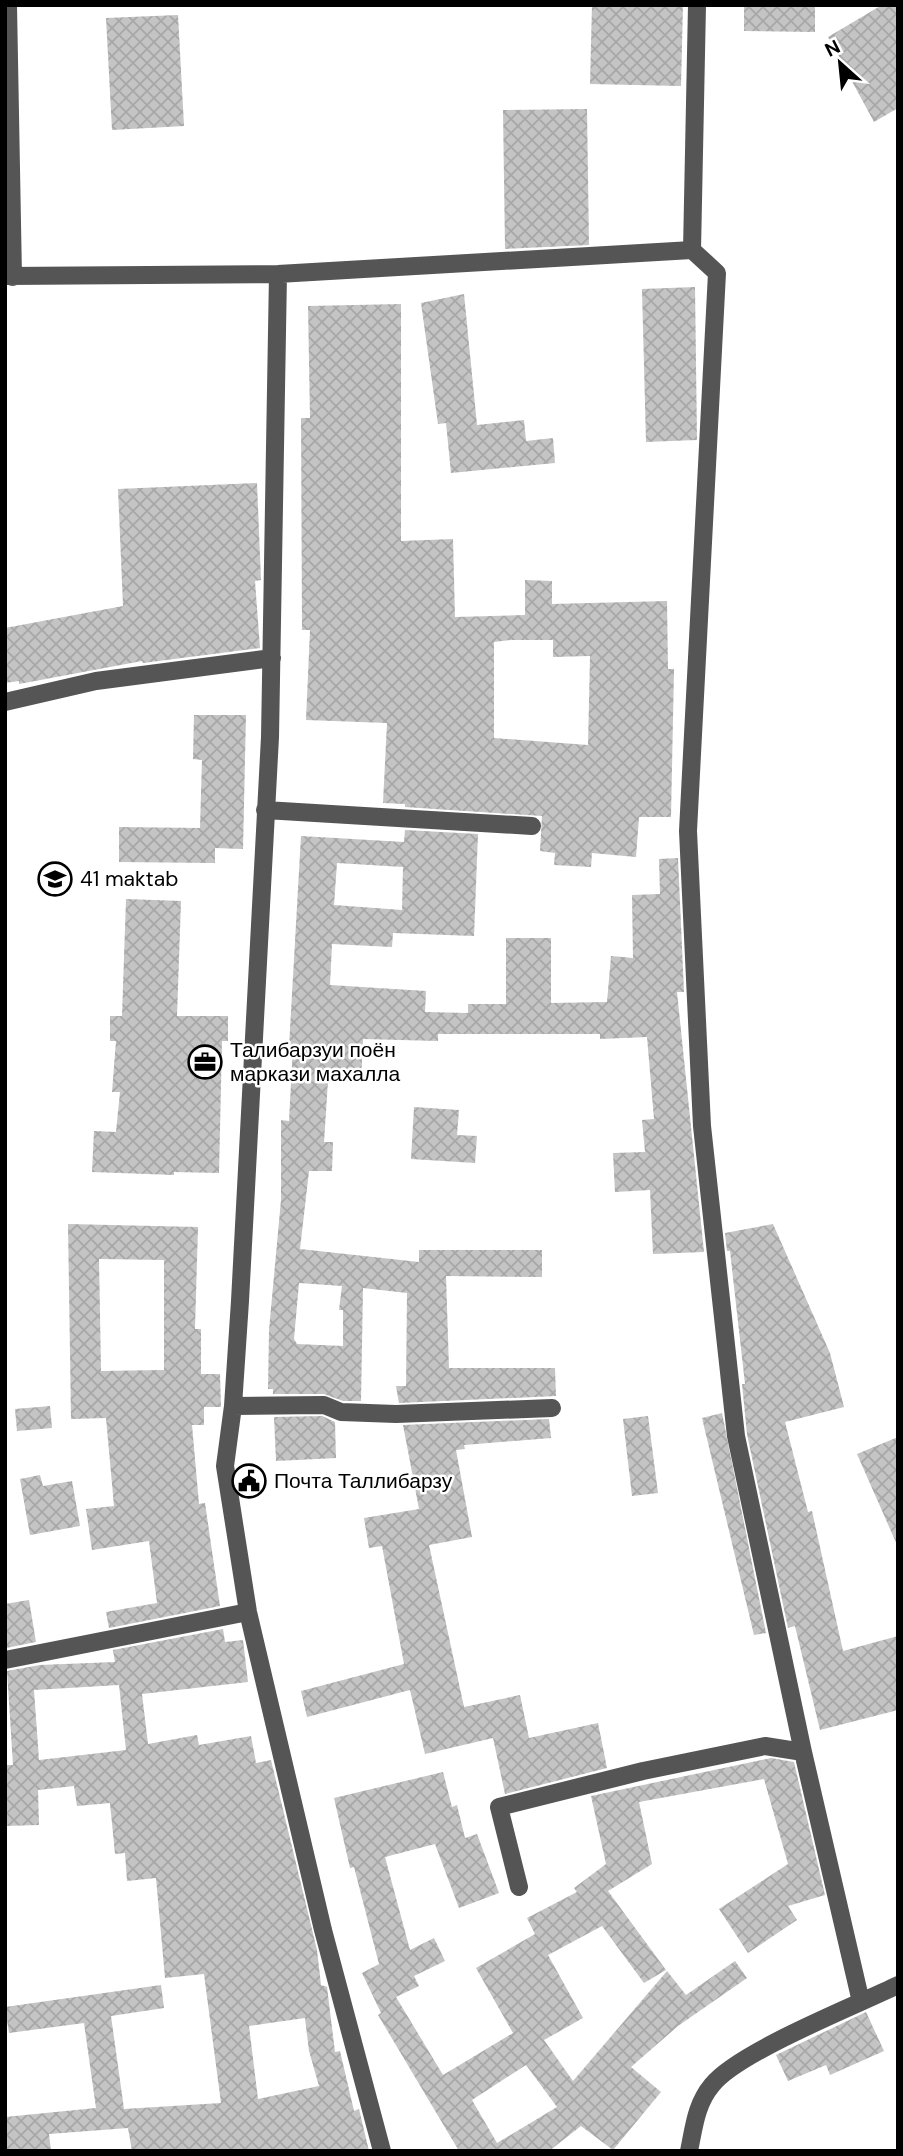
<svg xmlns="http://www.w3.org/2000/svg" width="903" height="2156" font-family="'DM Sans',sans-serif">
	<style>
		.building { fill: url(#building-cross-hatch); fill-rule: evenodd }
		.lines { fill: none; stroke-linecap: round; stroke-linejoin: round }
		.minor { stroke: #555; stroke-width: 18 }
		.labels { text-anchor: middle; stroke-width: 5; stroke-linejoin: round; paint-order: stroke }
		.poi-label { font-size: 21px; fill: #000; stroke: #fff; text-anchor: start }
	</style>
	<defs>
		<pattern id="building-cross-hatch" width="8" height="8" patternUnits="userSpaceOnUse" patternTransform="scale(1.75)"><rect width="8" height="8" fill="#c4c4c4"/><path d="M0 0l8 8M0 8l8-8" fill="none" stroke="#a7a7a7"/></pattern>
	</defs>
	<rect width="100%" height="100%" fill="#fff"/>
	<path class="building" d="M592,5H683L681,86L590,84Z
		M744,5H815V32L744,31Z
		M882,5H898V108L874,122L828,37Z
		M178,15L184,126L112,130L106,18Z
		M587,109L589,245L505,249L503,110Z
		M695,287L697,440L646,442L642,289Z
		M464,294L477,425L524,420L526,441L553,438L555,463L451,473L446,423L438,424L421,303Z
		M401,304V541L453,539L455,617L525,615V580L552,581V604L667,601L668,669H674L671,817H639L636,857L592,853L591,867L554,865L555,853L540,851L542,816L405,807V804L383,803L387,723L306,720L310,630H302L301,418H310L308,306ZM511,640H553V657L590,656L588,745L494,738V642Z
		M257,483L261,580L255,581L260,648L143,663L142,661L19,684V681L5,683V628L123,606L118,489Z
		M194,715H246L243,849L215,848V863L119,862V827L200,828L202,760L193,759Z
		M405,830L478,834L474,936L393,933L392,947L332,944L330,985L426,991L425,1012L468,1013V1004H506V938H551V1003L607,1002L611,956L633,958L632,895L660,894L659,859L678,858L684,992H677L704,1252L653,1254L650,1190L615,1192L613,1153L645,1152L642,1120L654,1119L647,1037L600,1039V1034H438V1041L363,1039L361,1082L328,1081L324,1142H333L332,1171H309L300,1249L419,1262V1250H542V1277L446,1276L449,1368H555L556,1396L399,1403L396,1386H406L407,1293L363,1288L361,1401H343L324,1394H273V1389H268L269,1330L281,1200V1120L289,1121L290,1102L293,1047H289L301,836L404,842ZM337,863L403,867L402,910L334,905ZM299,1283L342,1286L339,1310H343V1346L297,1344L294,1339Z
		M126,899L181,901L177,1016H228V1041H222L219,1173L174,1172V1175L92,1172L94,1131L116,1132L120,1092H112L116,1041H110V1016H122Z
		M414,1107L459,1110L457,1135L477,1136L475,1163L411,1159Z
		M68,1224L198,1227L195,1329H201V1374H220L221,1407H204V1425H192L199,1504L205,1503L220,1606L109,1628L106,1612L157,1603L149,1541L92,1550L86,1509L114,1506L106,1418L71,1419ZM99,1259L164,1260V1370L101,1371Z
		M773,1224L830,1353L844,1407L785,1422L808,1512L812,1511L843,1651L898,1636V1710L820,1730L795,1626L788,1628L747,1434L742,1384H745L730,1251H727L725,1233Z
		M50,1406L52,1428L17,1431L15,1409Z
		M722,1413L766,1633L754,1635L702,1418Z
		M322,1416L335,1422L336,1458L276,1461L274,1417Z
		M648,1416L658,1493L632,1496L623,1419Z
		M549,1419L551,1438L464,1445L465,1449L456,1450L472,1537L429,1545L464,1707L520,1695L529,1738L598,1723L607,1768L505,1794L493,1738L425,1754L410,1690L307,1717L301,1691L404,1664L382,1546L369,1548L364,1518L419,1509L403,1425Z
		M898,1437V1547L857,1454Z
		M40,1475L43,1486L72,1481L80,1526L30,1535L20,1479Z
		M29,1600L36,1642L6,1648L5,1604Z
		M223,1629L225,1642L243,1640L248,1682L142,1694L148,1744L197,1735L199,1745L251,1736L256,1763L271,1760L317,1950L321,1985L327,1987L335,2052L340,2051L354,2111L359,2109L369,2151H132L128,2128L49,2134L51,2151H5V2117L96,2108L84,2023L9,2033L5,2007L161,1985L164,2008L111,2016L124,2109L221,2103L204,1974L165,1978L156,1878L127,1881L125,1853L115,1854L110,1803L77,1806L74,1786L38,1790L39,1825L5,1826V1765H13L7,1671L40,1665L115,1662L113,1650ZM119,1685L126,1750L39,1760L34,1690ZM305,2018L309,2051L319,2086L258,2099L249,2026Z
		M771,1758L794,1762L825,1895L788,1906L797,1920L748,1953L719,1909L788,1864L764,1779L639,1802L652,1864L608,1891L666,1970L644,1983L602,1926L548,1955L583,2018L544,2040L573,2081L667,1971L686,1995L735,1961L747,1978L678,2026L631,2067L661,2092L613,2150L581,2126L549,2151H459L378,2015L381,2013L362,1973L379,1964L354,1867L350,1868L334,1798L443,1772L452,1807L457,1805L465,1838L477,1834L499,1893L459,1908L435,1844L385,1857L410,1950L434,1938L445,1961L414,1976L419,1986L396,1997L443,2075L513,2033L476,1968L535,1934L527,1918L577,1892L574,1888L606,1864L591,1796ZM526,2065L557,2107L497,2143L472,2100Z
		M866,2012L884,2051L830,2075L826,2065L788,2081L776,2055Z"/>
	<g class="lines">
		<path class="minor" d="M8,5L13,277
			M692,250L717,273L688,831L702,1126L736,1436L803,1752
			M278,274L270,737L240,1301L233,1406L225,1466L248,1612L323,1930L382,2151
			M5,276L278,274L692,250L697,5
			M5,702L96,681L272,658
			M265,810L532,826
			M233,1406L324,1405L341,1412L396,1414L552,1408
			M5,1660L248,1612
			M519,1887L499,1807L643,1771L765,1746L803,1752L861,2002
			M689,2151C694,2127 696,2104 712,2085C738,2052 855,2006 898,1985"/>
	</g>
	<defs>
		<symbol id="school-ring" viewBox="-11 -11 22 22"><circle r="9.5" fill="#fff" stroke="#000" stroke-width="1.5"/><path d="M0-5L7-2L0 1L-7-2ZM-4 1L0 2.5L4 1V4Q0 6-4 4Z" fill="#000"/></symbol>
		<symbol id="office-ring" viewBox="-11 -11 22 22"><circle r="9.5" fill="#fff" stroke="#000" stroke-width="1.5"/><path d="M-6-3h4V-5.5h4V-3h4V5H-6ZM-1-4.5V-3h2v-1.5ZM-6 0V1H6V0Z" fill="#000"/></symbol>
		<symbol id="civic-ring" viewBox="-11 -11 22 22"><circle r="9.5" fill="#fff" stroke="#000" stroke-width="1.5"/><path d="M-.6-6.5H3V-4.5H.6V-3L4-1V1h2V6H-6V1h2V-1L-.6-3ZM-1.2 2.5V6h2.4V2.5Z" fill="#000"/></symbol>
	</defs>
	<g fill-rule="evenodd">
		<use href="#school-ring" x="36" y="860" width="38" height="38"/>
		<use href="#office-ring" x="186" y="1043" width="38" height="38"/>
		<use href="#civic-ring" x="230" y="1462" width="38" height="38"/>
	</g>
	<g class="labels">
		<g class="poi-label">
			<text x="80" y="886">41 maktab</text>
			<text x="230" y="1057">Талибарзуи поён<tspan x="230" dy="24">маркази махалла</tspan></text>
			<text x="274" y="1488">Почта Таллибарзу</text>
		</g>
	</g>
	<rect width="903" height="2156" fill="none" stroke="#000000" stroke-width="14"/>
	<g transform="translate(840 63) rotate(333)" stroke="#ffffff" stroke-width="5" paint-order="stroke">
	<path d="M0-5L12 26L0 18L-12 26Z" fill="#000000"/>
	<text y="-10" font-size="19" font-weight="bold" text-anchor="middle" fill="#000000">N</text>
	</g>
</svg>
